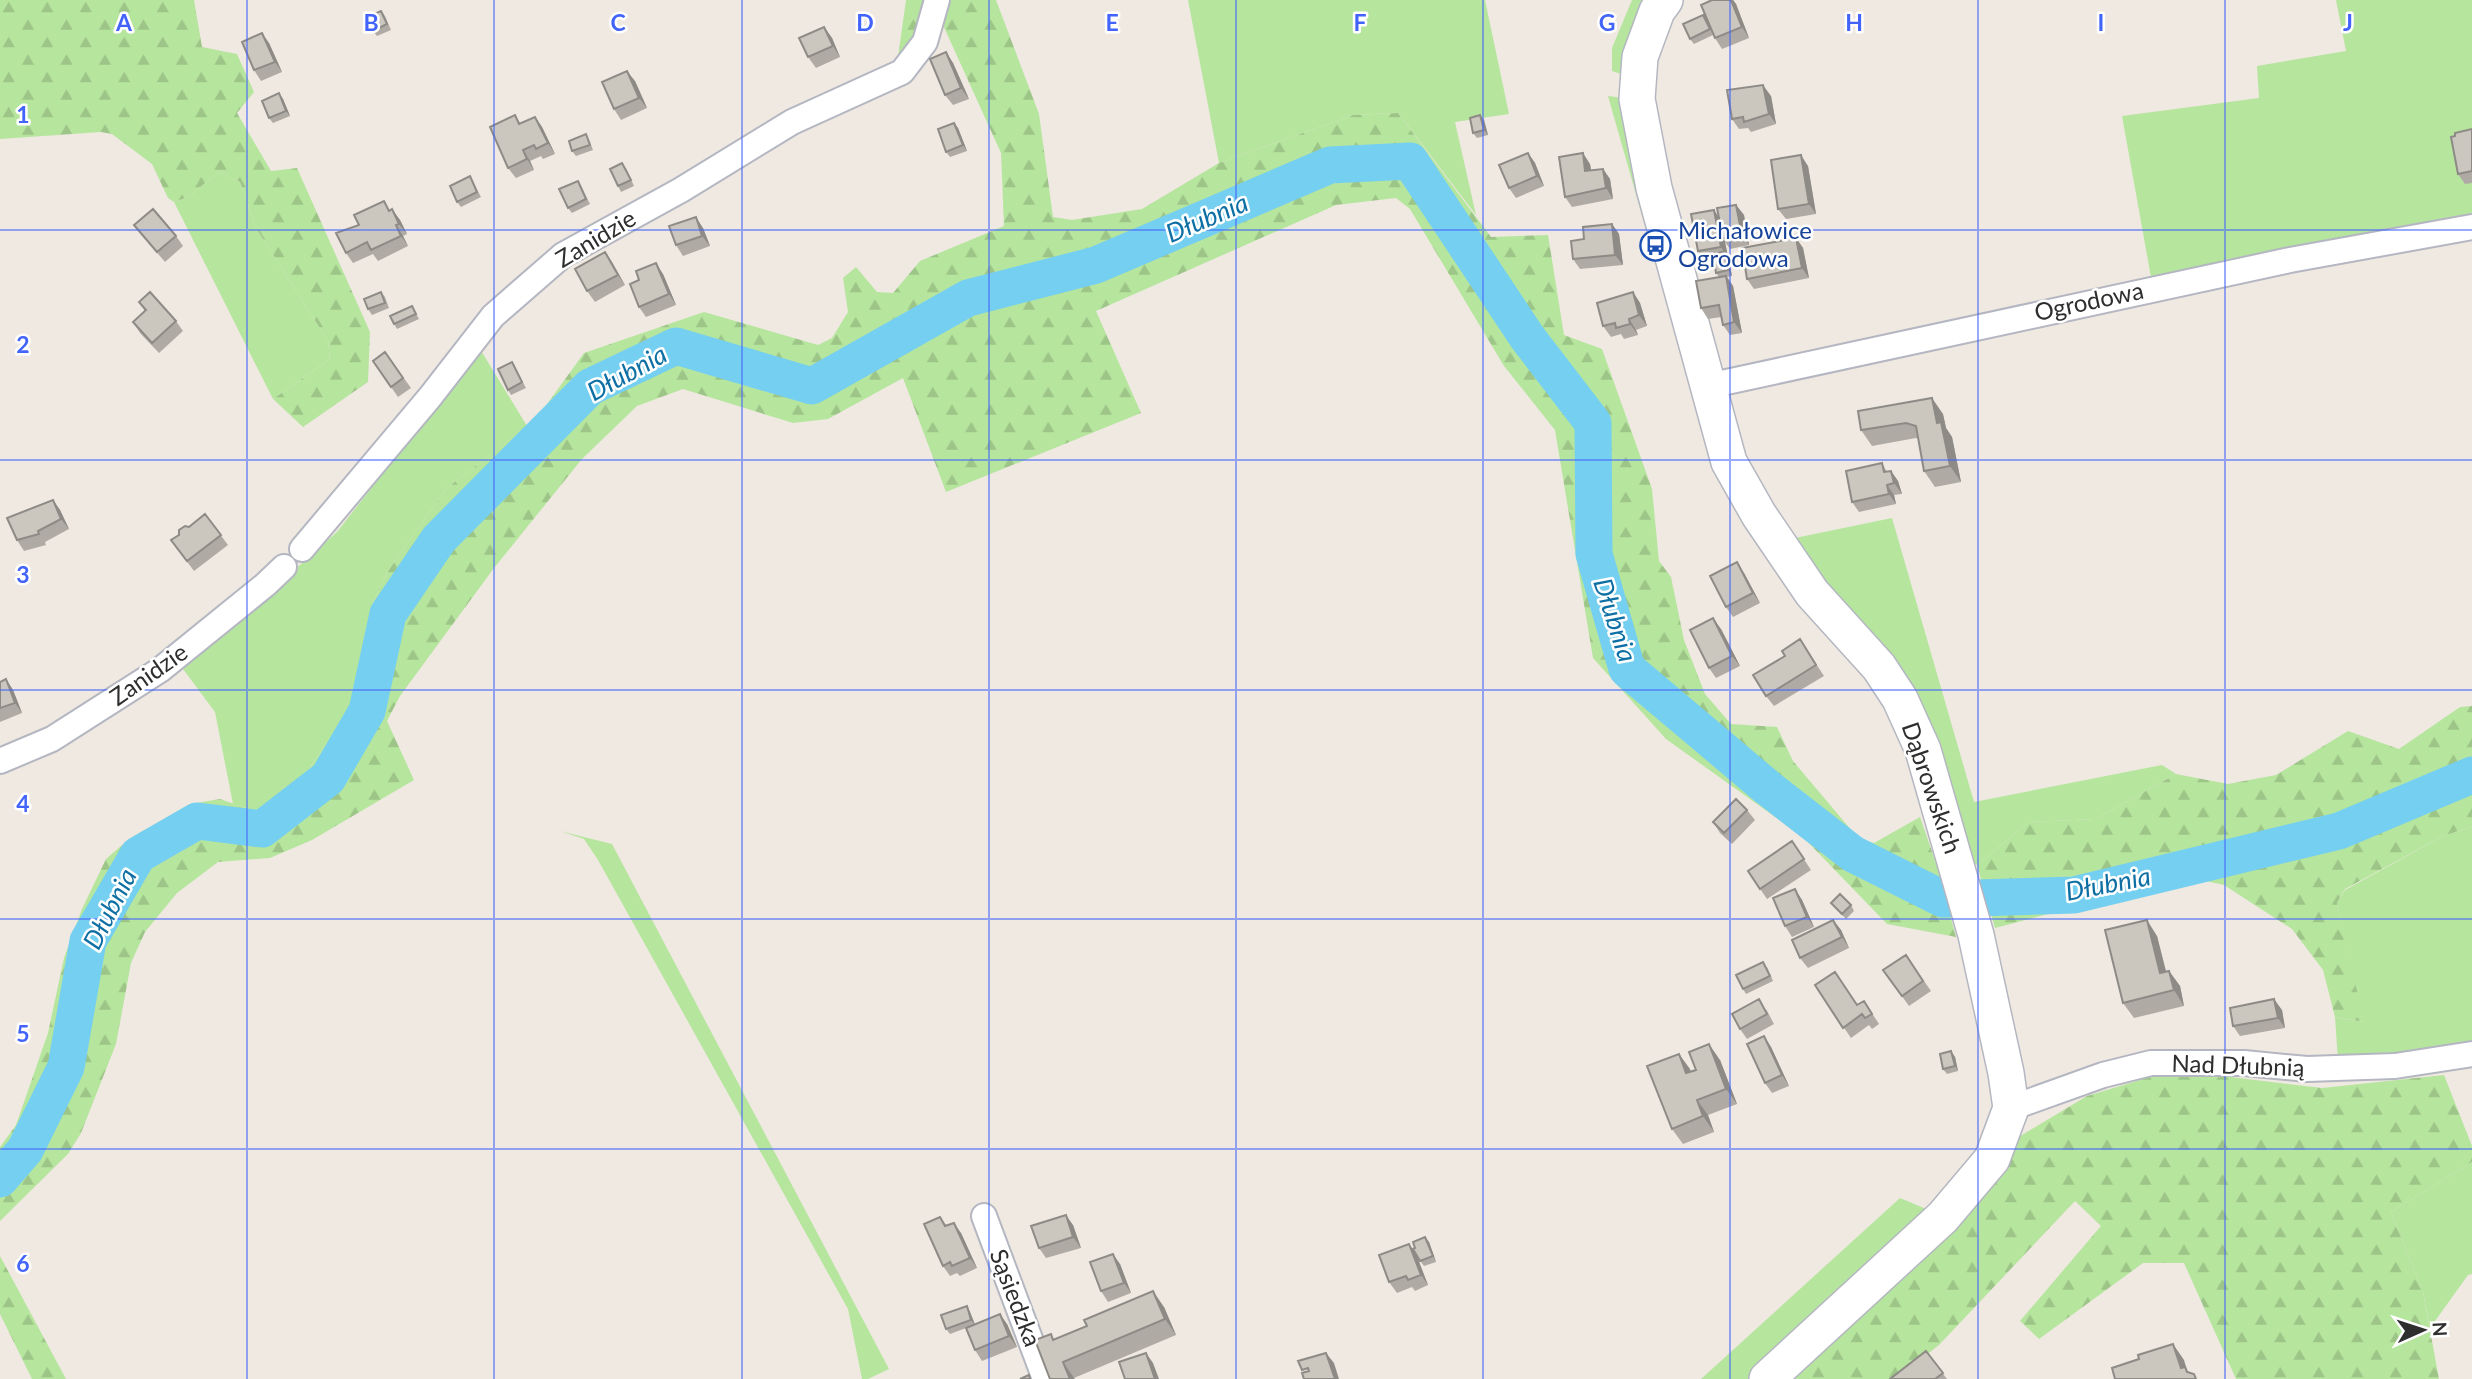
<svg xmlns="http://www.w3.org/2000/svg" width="2472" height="1379" font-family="Lato,sans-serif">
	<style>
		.grass { fill: #b6e59e }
		.forest { fill: url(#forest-firs) }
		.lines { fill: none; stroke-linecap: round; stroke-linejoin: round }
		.river { stroke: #75cff0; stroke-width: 37 }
		.street-casing { stroke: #b4b7c1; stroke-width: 28 }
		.secondary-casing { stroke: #b4b7c1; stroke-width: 38 }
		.street { stroke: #fff; stroke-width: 24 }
		.secondary { stroke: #fff; stroke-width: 35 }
		.wall { fill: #afaba4 }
		.shaded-wall { fill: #8e8b86 }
		.building { fill: #cbc7bf; stroke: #8e8b86; stroke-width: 2 }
		.grid { fill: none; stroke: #4264fb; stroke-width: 2; stroke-opacity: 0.55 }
		.labels { text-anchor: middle; stroke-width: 5; stroke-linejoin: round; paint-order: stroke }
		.transit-label { font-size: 24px; fill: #164399; stroke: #fff; text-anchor: start }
		.street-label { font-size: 24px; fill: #2e2e2e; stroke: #fff }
		.water-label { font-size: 26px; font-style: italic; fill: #0d6fa3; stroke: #fff }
		.grid-label { font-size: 23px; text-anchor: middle; font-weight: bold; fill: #4264fb; stroke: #fff; stroke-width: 5; stroke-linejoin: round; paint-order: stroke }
	</style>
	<defs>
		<pattern id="forest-firs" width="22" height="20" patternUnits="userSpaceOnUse" patternTransform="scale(1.75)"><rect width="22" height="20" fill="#b6e59e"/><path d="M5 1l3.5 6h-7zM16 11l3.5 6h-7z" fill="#9dc588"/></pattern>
	</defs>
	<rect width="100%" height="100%" fill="#efe9e1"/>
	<path class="grass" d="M1188,0H1485L1509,114L1455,122L1476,215L1398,113L1353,115L1219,163Z
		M1632,0H1651L1631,38L1621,74L1612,71V48Z
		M2336,0H2472V219L2152,283L2122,116L2259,98L2257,66L2346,51Z
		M1608,96L1624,98L1655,238L1649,240Z
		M219,172L240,182L256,228L328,341L330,359L273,399L174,202L188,197Z
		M480,349L527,426L447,488L388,571L373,603L357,689L345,717L291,795L261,808H246L233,804L215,712L183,669L337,532Z
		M1892,518L1974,802L2162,765L2176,774L2096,819L2029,822L1977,865L1967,859L1824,581L1795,538Z
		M2472,826V1042L2338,1061L2335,1017L2363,1022L2337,903L2345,890L2441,837Z
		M560,831L612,844L889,1369L868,1379H862L848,1309L598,860L584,839Z
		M2472,1162V1274L2468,1275L2430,1328L2423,1292L2391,1212Z
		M1900,1198L1931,1211L1748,1379H1701Z"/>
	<path class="forest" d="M0,0H194L202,47L237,54L254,92L237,113L271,171L297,168L370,332L368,382L303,427L273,399L330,359L328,341L256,228L240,182L219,172L188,197L174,202L168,198L152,164L112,134L101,132L0,139Z
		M906,0H931L923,37L898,57Z
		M948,0H996L1039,114L1053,217L1072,220L1142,209L1219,163L1353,115L1398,113L1491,237L1548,235L1564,335L1602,349L1652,489L1659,561L1671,577L1684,640L1705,694L1731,724L1777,727L1793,761L1858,838L1874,843L1920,817L1937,866L1956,937L1887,924L1803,837L1666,739L1593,658L1555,430L1504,366L1410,209L1396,198L1336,205L1096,311L1141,413L946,492L903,378L828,419L793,423L683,389L637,406L582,459L494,568L400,696L387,721L414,780L312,840L270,858L218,862L177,893L145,932L131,963L116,1044L81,1133L68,1154L0,1221V1147L16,1125L48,1033L64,958L82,909L106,859L129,839L190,804L220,799L246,808H261L291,795L345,717L357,689L373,603L388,571L447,488L537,418L584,353L704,312L818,345L832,338L848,312L843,278L856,267L877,292L893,293L920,261L1004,226L1001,153L943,25Z
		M2472,706V826L2441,837L2345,889L2337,903L2364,1022L2335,1017L2323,970L2292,929L2224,885L2188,877L1995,928L1977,865L2029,822L2096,819L2176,774L2228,784L2276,775L2348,731L2399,749L2460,707Z
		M2173,1070L2322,1088L2444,1075L2472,1146V1162L2391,1212L2423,1292L2439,1379H2236L2184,1263H2143L2039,1339L2020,1321L2101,1226L2075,1201L1939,1345L1896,1379H1784L2017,1138L2087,1096Z
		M0,1256L66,1379H32L0,1314Z"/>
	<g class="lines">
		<path class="river" d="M0,1179L25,1150L66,1067L88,941L138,855L197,821L262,829L328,778L367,711L388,614L439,539L590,387L676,346L812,386L968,298L1096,265L1330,165L1410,161L1527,337L1593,423L1594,554L1627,669L1768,788L1853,854L1943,899L2074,895L2339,831L2472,775"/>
		<defs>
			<path id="street" d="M1708,386L2290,260L2472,227
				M302,549L430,397L493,316L563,255L681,190L792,122L902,72L925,42L937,0
				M0,761L52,739L160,670L265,585L284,567
				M2011,1108L2103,1075L2151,1063H2244L2307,1069L2395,1066L2472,1054
				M984,1216L1045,1379"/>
			<path id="secondary" d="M1665,0L1657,11L1640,57L1637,99L1654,188L1729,462L1759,515L1812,593L1879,667L1900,699L1923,750L1976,935L2006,1073L2011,1108L1992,1159L1943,1217L1767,1379"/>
		</defs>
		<use href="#street" class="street-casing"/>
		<use href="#secondary" class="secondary-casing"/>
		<use href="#street" class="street"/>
		<use href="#secondary" class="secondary"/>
	</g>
	<path class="wall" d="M1712,0H1733L1736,4L1749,38L1722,49L1715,38Z
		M381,11L385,16L391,30L377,36L373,31Z
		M1707,20L1713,35L1694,44L1690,39Z
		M824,27L832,38L840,57L816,68L808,57Z
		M269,43L282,72L261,81L254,70Z
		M946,52L953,63L969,99L953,105L945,95Z
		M635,81L647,108L621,120L614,109Z
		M279,93L283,99L290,116L273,123L269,118Z
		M1771,96L1776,124L1751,132L1748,128L1739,129L1732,119Z
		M515,115L520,123L535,117L542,127L555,154L543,159L541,156L530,161L534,170L516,178L508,168Z
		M1480,115L1484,120L1488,135L1477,138L1473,133Z
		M954,123L958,128L967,151L950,157L946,152Z
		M2472,129V183L2465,184L2458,174L2455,136Z
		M589,140L593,150L576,156L572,151Z
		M1528,153L1535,163L1544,186L1516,198L1509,188Z
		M1590,164L1591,170L1603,169L1610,179L1613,199L1572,207L1565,197Z
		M1808,166L1816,214L1786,219L1778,209Z
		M626,168L634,186L621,192L618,186Z
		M470,176L481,197L461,207L457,202Z
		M578,181L581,186L590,204L572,213L568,208Z
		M1736,205L1744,215L1749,245L1730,249L1725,242L1732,276L1727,277L1733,286L1742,333L1730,335L1723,325L1721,317L1708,319L1701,308L1719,277L1716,273L1714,260L1705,262L1698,251L1719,216Z
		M391,210L400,220L407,234L403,236L408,246L378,261L373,254L353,263L346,253L359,225Z
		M1612,224L1619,234L1623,265L1580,269L1573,259L1584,239Z
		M134,225L176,236L183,246L165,262L142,235Z
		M703,228L710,246L683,256L676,245Z
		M1796,238L1803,248L1809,278L1754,289L1747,279Z
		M605,252L625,285L595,302L587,291Z
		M663,274L676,305L646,317L639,307V280Z
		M381,292L385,297L389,308L372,315L368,309Z
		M1633,292L1640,303L1647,326L1636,330L1638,335L1624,339L1621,334L1611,337L1603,326Z
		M139,302L176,321L183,331L159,353L140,333L133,322L145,311Z
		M412,306L419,319L397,329L394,324Z
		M385,352L411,388L398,397L373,361Z
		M512,362L526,388L511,395L508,390Z
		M1943,414L1946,428L1952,437L1961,482L1935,487L1924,471L1918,439L1916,438L1872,446L1861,430Z
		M1882,463L1887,472L1891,471L1898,481L1902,494L1894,495L1896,504L1859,512L1852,502Z
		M53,500L60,510L69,529L45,542L46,545L24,551L17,540Z
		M205,514L228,545L194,571L171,540Z
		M1744,573L1760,603L1733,617L1726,607Z
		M1721,629L1740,666L1716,678L1709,668Z
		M1807,650L1824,676L1774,706L1766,696Z
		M6,679L13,690L22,713L0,722V682Z
		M1747,810L1755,820L1732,844L1720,833L1713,822Z
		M1792,841L1811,870L1767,899L1748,871Z
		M1795,889L1802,900L1814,927L1792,937L1785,926Z
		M1831,903L1851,905L1854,911L1846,919Z
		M1833,920L1841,930L1849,948L1808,968L1800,958Z
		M2157,936L2166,971H2169L2180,986L2184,1006L2134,1018L2123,1003Z
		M1906,955L1931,991L1909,1006L1883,970Z
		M1767,967L1773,981L1746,994L1743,989Z
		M1815,985L1857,1005L1864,1001L1879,1024L1872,1029L1869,1025L1851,1038Z
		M1766,1009L1774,1024L1747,1039L1740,1029Z
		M2282,1010L2285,1028L2240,1036L2233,1026Z
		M1764,1036L1771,1047L1789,1086L1772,1093L1765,1083Z
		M1951,1051L1955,1057L1958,1071L1947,1074L1943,1069Z
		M1679,1054L1691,1072L1720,1060L1737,1104L1708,1115L1714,1132L1683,1144L1672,1129Z
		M940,1217L947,1226L961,1233L977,1268L960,1276L957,1273L950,1276L943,1266Z
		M1073,1225L1081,1248L1046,1258L1039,1248Z
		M1429,1242L1436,1262L1424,1266L1417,1257L1428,1285L1415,1291L1412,1287L1397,1293L1389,1282L1409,1244L1413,1249Z
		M1120,1264L1131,1293L1108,1302L1101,1291Z
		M967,1306L970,1312L975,1324H1007L1017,1347L982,1361L975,1350L966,1328L950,1334L946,1329Z
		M1164,1307L1176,1335L1074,1378L1050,1379L1055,1339Z
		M1926,1351L1947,1379H1890Z"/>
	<path class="shaded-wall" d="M1731,0H1733L1736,4L1749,38L1742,27Z
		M824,27L832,38L840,57L833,46Z
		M262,33L269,43L282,72L275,62Z
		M946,52L953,63L969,99L961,88Z
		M627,71L635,81L647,108L639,98Z
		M1763,85L1771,96L1776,124L1769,114Z
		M279,93L283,99L290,116L286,111Z
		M1480,115L1484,120L1488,135L1484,130Z
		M535,117L542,127L555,154L548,143Z
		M954,123L958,128L967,151L963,145Z
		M523,150L530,161L534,170L527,159Z
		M1528,153L1535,163L1544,186L1537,176Z
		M1583,153L1590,164L1593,182L1585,171Z
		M1801,155L1808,166L1816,214L1809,204Z
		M1603,169L1610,179L1613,199L1606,188Z
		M1736,205L1744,215L1749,245L1742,235Z
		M392,209L400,220L407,234L399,224Z
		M1714,210L1721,220L1723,238L1725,242L1732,276L1728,270L1724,252L1721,247Z
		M696,217L703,228L710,246L702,236Z
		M1612,224L1619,234L1623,265L1615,255Z
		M396,225L403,236L408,246L401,236Z
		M1796,238L1803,248L1809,278L1802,268Z
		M605,252L612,262L625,285L618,275Z
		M656,263L663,274L676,305L669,294Z
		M1726,276L1733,286L1742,333L1734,322Z
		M1633,292L1640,303L1647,326L1639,315Z
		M1629,319L1636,330L1638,335L1630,324Z
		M1932,398L1943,414L1946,428L1952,437L1961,482L1950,466L1937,423Z
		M1891,471L1898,481L1902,494L1894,483Z
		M1887,485L1894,495L1896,504L1889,494Z
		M53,500L60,510L69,529L61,519Z
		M1737,562L1744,573L1760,603L1753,593Z
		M1713,618L1721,629L1740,666L1732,656Z
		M6,679L13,690L22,713L15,703Z
		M1795,889L1802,900L1814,927L1807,917Z
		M1833,920L1841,930L1849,948L1842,937Z
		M2147,920L2157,936L2170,988L2160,973Z
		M2169,971L2180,986L2184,1006L2174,990Z
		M2274,999L2282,1010L2285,1028L2278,1018Z
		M1764,1036L1771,1047L1789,1086L1782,1075Z
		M1709,1044L1720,1060L1737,1104L1726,1089Z
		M1951,1051L1955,1057L1958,1071L1955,1066Z
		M1679,1054L1690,1069L1697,1089L1686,1073Z
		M1697,1100L1708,1115L1714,1132L1703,1116Z
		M1066,1215L1073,1225L1081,1248L1073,1237Z
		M954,1223L961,1233L977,1268L970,1258Z
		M1425,1237L1429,1242L1436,1262L1433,1256Z
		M1409,1244L1416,1254L1428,1285L1421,1275Z
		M1113,1254L1120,1264L1131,1293L1124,1283Z
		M1153,1291L1164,1307L1176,1335L1165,1319Z
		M967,1306L970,1312L975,1325L971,1320Z
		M1000,1314L1007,1324L1017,1347L1009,1336Z
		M2173,1344L2184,1360L2187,1370L2194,1379L2181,1368Z
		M1146,1353L1153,1363L1159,1379H1155Z
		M1326,1353L1334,1363L1339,1379H1335Z
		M1063,1362L1074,1378L1075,1379H1070Z"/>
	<path class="building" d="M1712,0H1731L1742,27L1715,38L1701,5Z
		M381,11L387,24L373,31L367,17Z
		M1703,15L1710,29L1690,39L1683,24Z
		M824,27L833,46L808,57L799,38Z
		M262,33L275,62L254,70L242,42Z
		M946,52L961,88L945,95L930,59Z
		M627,71L639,98L614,109L602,82Z
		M1763,85L1769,114L1744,122L1743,117L1732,119L1727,90Z
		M279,93L286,111L269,118L262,101Z
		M515,115L519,124L535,117L548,143L536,149L534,145L523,150L527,159L508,168L490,127Z
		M1480,115L1484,130L1473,133L1470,118Z
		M954,123L963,145L946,152L938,129Z
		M2472,129V171L2458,174L2451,137L2455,136V133Z
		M586,134L590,145L572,151L569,141Z
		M1528,153L1537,176L1509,188L1499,165Z
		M1583,153L1585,171L1603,169L1606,188L1565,197L1559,157Z
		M1801,155L1809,204L1778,209L1771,160Z
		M622,163L631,180L618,186L610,169Z
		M470,176L477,192L457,202L450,186Z
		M578,181L586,199L568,208L559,189Z
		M384,201L389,211L392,209L399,224L396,225L401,236L371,250L367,242L346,253L336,233L359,225L354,215Z
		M1736,205L1742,235L1723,238L1717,208Z
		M153,209L176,236L157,252L134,225Z
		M1714,210L1721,247L1698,251L1691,214Z
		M696,217L702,236L676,245L669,226Z
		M1612,224L1615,255L1573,259L1571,241L1584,239L1583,227Z
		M1796,238L1802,268L1747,279L1742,248Z
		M605,252L618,275L587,291L575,269Z
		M1724,252L1728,270L1716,273L1713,254Z
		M656,263L669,294L639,307L630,284L639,280L636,271Z
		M1726,276L1734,322L1723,325L1719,305L1701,308L1696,281Z
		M150,292L176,321L152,343L133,322L146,310L139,302Z
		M381,292L385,303L368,309L364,299Z
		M1633,292L1639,315L1629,319L1630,324L1616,328L1615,323L1603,326L1597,303Z
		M412,306L416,314L394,324L390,316Z
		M385,352L403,378L391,387L373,361Z
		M512,362L522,382L508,390L498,369Z
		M1932,398L1937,423L1941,422L1950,466L1924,471L1916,426L1906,423L1861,430L1858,411Z
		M1882,463L1884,472L1891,471L1894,483L1887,485L1889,494L1852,502L1846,471Z
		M53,500L61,519L38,531L39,534L17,540L7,518Z
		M205,514L221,535L187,561L171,540L179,535V530L185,526L189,527Z
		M1737,562L1753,593L1726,607L1710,576Z
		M1713,618L1732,656L1709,668L1690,630Z
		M1800,639L1816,665L1766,696L1753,675L1785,656L1782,651Z
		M6,679L15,703L0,708V682Z
		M1736,799L1747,810L1724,833L1713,822Z
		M1792,841L1804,859L1760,889L1748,871Z
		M1795,889L1807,917L1785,926L1773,898Z
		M1840,894L1851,905L1842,914L1831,903Z
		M1833,920L1842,937L1800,958L1792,940Z
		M2147,920L2160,973L2169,971L2174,990L2123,1003L2105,930Z
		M1906,955L1923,981L1902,996L1883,970Z
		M1763,962L1770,976L1743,989L1736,975Z
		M1835,972L1857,1005L1864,1001L1872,1014L1865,1018L1862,1014L1843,1028L1815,985Z
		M1759,999L1767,1014L1740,1029L1732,1014Z
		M2274,999L2278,1018L2233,1026L2230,1008Z
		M1764,1036L1782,1075L1765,1083L1747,1044Z
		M1709,1044L1726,1089L1697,1100L1703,1116L1672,1129L1647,1066L1679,1054L1686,1073L1696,1070L1689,1052Z
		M1951,1051L1955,1066L1943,1069L1940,1054Z
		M1066,1215L1073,1237L1039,1248L1031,1226Z
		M940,1217L945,1226L954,1223L970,1258L952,1266L950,1262L943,1266L924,1224Z
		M1425,1237L1433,1256L1420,1261L1413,1249L1415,1248L1413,1242Z
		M1409,1244L1421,1275L1408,1280L1406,1276L1389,1282L1379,1255Z
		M1113,1254L1124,1283L1101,1291L1090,1262Z
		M1153,1291L1165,1319L1063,1362L1070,1379H1050L1035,1340L1051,1334L1053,1340L1087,1326L1084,1320Z
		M967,1306L971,1320L946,1329L941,1315Z
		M1000,1314L1009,1336L975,1350L966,1328Z
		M2173,1344L2181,1368L2185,1367L2187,1372L2194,1374L2196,1379H2115L2112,1368L2139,1359L2138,1355Z
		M1926,1351L1943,1373L1935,1379H1890Z
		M1146,1353L1155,1379H1125L1119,1362Z
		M1326,1353L1335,1379H1304L1302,1373L1309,1371L1308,1368L1302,1370L1298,1361Z
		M1029,1375L1030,1379H1020Z"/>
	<path class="grid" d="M247,0V1379M494,0V1379M742,0V1379M989,0V1379M1236,0V1379M1483,0V1379M1730,0V1379M1978,0V1379M2225,0V1379M0,230H2472M0,460H2472M0,690H2472M0,919H2472M0,1149H2472"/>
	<defs>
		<symbol id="bus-ring" viewBox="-11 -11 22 22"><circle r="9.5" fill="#fff" stroke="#1a4fb4" stroke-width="1.5"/><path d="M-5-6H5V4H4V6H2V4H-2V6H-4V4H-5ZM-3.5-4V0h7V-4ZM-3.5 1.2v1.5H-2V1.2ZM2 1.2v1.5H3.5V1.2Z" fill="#1a4fb4"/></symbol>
	</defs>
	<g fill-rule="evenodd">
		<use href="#bus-ring" x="1638" y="228" width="35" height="35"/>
	</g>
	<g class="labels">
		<g class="transit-label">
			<text x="1678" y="239">Michałowice<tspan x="1678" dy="28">Ogrodowa</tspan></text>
		</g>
		<g class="street-label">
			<text transform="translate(596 239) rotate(-31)" y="8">Zanidzie</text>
			<text transform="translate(2089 302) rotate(-12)" y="8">Ogrodowa</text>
			<text transform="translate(149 675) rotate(-35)" y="8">Zanidzie</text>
			<text transform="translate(1931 788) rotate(71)" y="8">Dąbrowskich</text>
			<text transform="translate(2238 1066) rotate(2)" y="8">Nad Dłubnią</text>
			<text transform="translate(1015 1298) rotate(69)" y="8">Sąsiedzka</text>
		</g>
		<g class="water-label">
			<text transform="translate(1207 218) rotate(-23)" y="9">Dłubnia</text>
			<text transform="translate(627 373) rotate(-29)" y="9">Dłubnia</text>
			<text transform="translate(1615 620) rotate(72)" y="9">Dłubnia</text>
			<text transform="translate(2108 884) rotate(-11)" y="9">Dłubnia</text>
			<text transform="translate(110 909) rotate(-63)" y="9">Dłubnia</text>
		</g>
	</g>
	<g class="grid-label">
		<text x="124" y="31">A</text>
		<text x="371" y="31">B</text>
		<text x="618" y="31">C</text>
		<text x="865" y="31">D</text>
		<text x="1112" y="31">E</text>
		<text x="1360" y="31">F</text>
		<text x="1607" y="31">G</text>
		<text x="1854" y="31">H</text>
		<text x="2101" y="31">I</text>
		<text x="2348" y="31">J</text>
		<text x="23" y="123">1</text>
		<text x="23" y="353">2</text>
		<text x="23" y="583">3</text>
		<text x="23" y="812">4</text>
		<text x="23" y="1042">5</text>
		<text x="23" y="1272">6</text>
	</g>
	<g transform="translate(2423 1330) rotate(87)" stroke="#ffffff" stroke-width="5" paint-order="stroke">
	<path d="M0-5L12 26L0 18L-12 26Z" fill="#2e2e2e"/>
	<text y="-10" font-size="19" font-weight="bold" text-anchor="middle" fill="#2e2e2e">N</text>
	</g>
</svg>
